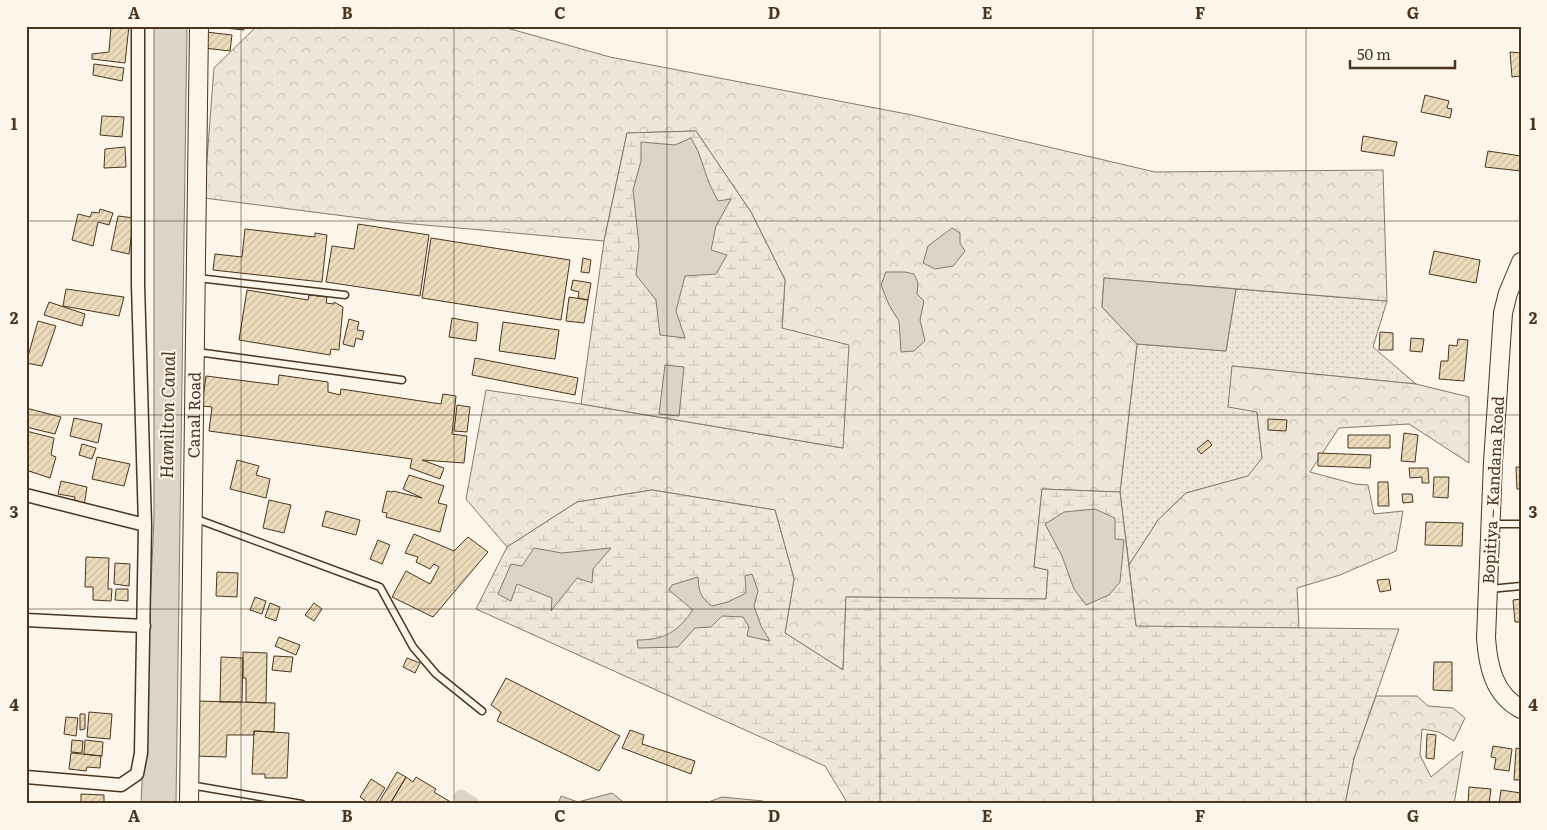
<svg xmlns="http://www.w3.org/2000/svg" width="1547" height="830" font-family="Literata,serif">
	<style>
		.grass { fill: url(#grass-dots); stroke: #887966 }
		.forest { fill: url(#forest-crowns); stroke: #887966 }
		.wetland { fill: url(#wetland-marsh); stroke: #887966 }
		.water { fill: #dcd4c6; stroke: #887966 }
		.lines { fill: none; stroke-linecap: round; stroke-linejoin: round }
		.canal { stroke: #dcd4c6; stroke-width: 15 }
		.building { fill: url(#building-hatch); stroke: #4a3520 }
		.lane-casing { stroke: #4a3520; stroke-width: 9 }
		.street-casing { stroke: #4a3520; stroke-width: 15 }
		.secondary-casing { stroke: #4a3520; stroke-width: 20 }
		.lane { stroke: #fbf6e9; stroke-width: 6 }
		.street { stroke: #fbf6e9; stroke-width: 12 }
		.secondary { stroke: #fbf6e9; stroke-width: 18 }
		.grid { fill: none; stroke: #4a3520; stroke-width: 1; stroke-opacity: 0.55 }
		.labels { text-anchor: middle; stroke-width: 4; stroke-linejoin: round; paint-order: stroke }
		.street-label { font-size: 16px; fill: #4a3520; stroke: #fbf6e9 }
		.water-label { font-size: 18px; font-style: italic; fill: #4a3520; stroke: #fbf6e9 }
		.neatline { fill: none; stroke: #4a3520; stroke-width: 2 }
		.grid-label { font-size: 16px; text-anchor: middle; font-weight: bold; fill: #4a3520 }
	</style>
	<defs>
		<pattern id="grass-dots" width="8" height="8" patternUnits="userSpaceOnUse" patternTransform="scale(1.25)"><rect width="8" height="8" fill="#ede6d9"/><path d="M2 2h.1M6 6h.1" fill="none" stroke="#cdc6ba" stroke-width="1.8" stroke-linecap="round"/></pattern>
		<pattern id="forest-crowns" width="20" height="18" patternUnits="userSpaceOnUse" patternTransform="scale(1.25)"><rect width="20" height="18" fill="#ede6d9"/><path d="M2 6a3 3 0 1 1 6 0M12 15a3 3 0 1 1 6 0" fill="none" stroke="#cdc6ba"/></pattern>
		<pattern id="wetland-marsh" width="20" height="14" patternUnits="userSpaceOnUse" patternTransform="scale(1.25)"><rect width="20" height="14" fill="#ede6d9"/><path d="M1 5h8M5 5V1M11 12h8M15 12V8" fill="none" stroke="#cdc6ba"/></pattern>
		<pattern id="building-hatch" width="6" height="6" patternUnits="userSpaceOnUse" patternTransform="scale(1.25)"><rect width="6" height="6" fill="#ecdcbc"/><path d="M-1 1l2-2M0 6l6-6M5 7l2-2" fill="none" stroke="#ccbda1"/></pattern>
	</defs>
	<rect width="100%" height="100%" fill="#fbf6e9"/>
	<path class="grass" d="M1236,289L1387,301L1373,347L1416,384L1232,366L1257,412L1262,458L1249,476L1186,493L1158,520L1129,565L1120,492L1137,344L1226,351Z"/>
	<path class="forest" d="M257,26H500L610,57L912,115L1155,172L1383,170L1387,301L1104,278L1102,307L1137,344L1120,492L1042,489L1034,567L1048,570L1046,599L846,597L843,670L785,633L794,579L775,510L652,490L577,502L507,547L466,499L486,390L581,404L843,448L782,328L785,280L751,212L696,131L627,133L604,241L391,222L204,198L214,68Z
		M1232,366L1416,384L1469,397V463L1409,424L1339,428L1310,472L1355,484L1368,485L1374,514L1403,511L1396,551L1340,575L1297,588L1299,628L1136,627L1129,565L1158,520L1186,493L1248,476L1262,458L1257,412L1228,407Z
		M1376,696H1417L1428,706L1453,708L1465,718L1454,741L1439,732L1422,729L1420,755L1431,777L1463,751L1454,804H1345L1354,758Z"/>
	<path class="wetland" d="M696,131L751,212L785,280L782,328L849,345L843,448L581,404L604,241L627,133Z
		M1042,489L1120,492L1136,626L1399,629L1354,758L1345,804H848L825,766L476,609L507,547L577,502L652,490L775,510L794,579L785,633L843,670L846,597L1046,599L1048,570L1034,567Z"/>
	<path class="water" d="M154,26H187L176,804H141L154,519Z
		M691,138L698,151L709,183L718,201L731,199L716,226L711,250L727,255L716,274L685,276L676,311L685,338L660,335L656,300L636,275L639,245L633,190L641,161V142L675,145Z
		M952,228L960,233V243L965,251L953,266L935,269L923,263L928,246Z
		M886,272H905L914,274L918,283L917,294L924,301L920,320L925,341L914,351L901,352L899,321L889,305L881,285Z
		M1104,278L1236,289L1226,351L1137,344L1102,307Z
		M665,365L684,367L679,416L659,414Z
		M1095,509L1115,518V539L1124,540L1120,582L1109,595L1086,605L1074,589L1062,556L1045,524L1064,512Z
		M534,548L562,553L611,548L593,569L592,583L577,578L551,611L552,598L517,584L511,601L498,594L511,564L522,566Z
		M752,574L758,591L754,606L761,626L770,641L747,636L749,627L743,617L722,616L711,627L695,628L678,647L638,648L637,640C665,640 677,632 693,610L669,590L672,585L698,577C699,592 700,597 712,606L728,602L746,593L745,576Z
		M612,793L626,804H558L561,796L578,802Z
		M722,797L763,801L764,804H703Z"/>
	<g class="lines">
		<path class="canal" d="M461,797L472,804"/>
	</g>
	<path class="building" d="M111,26H129L125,63L92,59V54L109,52Z
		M224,26H244V30L224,28Z
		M206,32L232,35L230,51L204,48Z
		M1510,52L1521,53V76L1512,77Z
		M94,64L124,68L122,81L93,75Z
		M1425,95L1449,101L1447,108L1452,109L1450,118L1421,112Z
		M102,116L124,117L122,137L100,135Z
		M1363,136L1397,142L1394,156L1361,151Z
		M125,147L126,167L104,168L105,149Z
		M1488,151L1521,156V171L1485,167Z
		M100,209L113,213L109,225L98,222L93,246L72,240L78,214L90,217L92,212L99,213Z
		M118,216L134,218L129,254L111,250Z
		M358,224L429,235L420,296L326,282L332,246L354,249Z
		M245,229L315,237V233L327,235L322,282L213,270L215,254L242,257Z
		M431,238L570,260L561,320L422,298Z
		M1434,251L1480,260L1476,283L1429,274Z
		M583,258L591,260L589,273L581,272Z
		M573,280L591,283L588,300L578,298L579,292L571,290Z
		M66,289L124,297L119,316L63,306Z
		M247,290L308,300L309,295L327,297L326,303L334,304V302L343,307L339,350L331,349L330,355L239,340Z
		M569,297L588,300L584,323L566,321Z
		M49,302L85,314L82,326L44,315Z
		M452,318L478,323L476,341L449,337Z
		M349,319L359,322L357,330L364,331L362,340L356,338L354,347L343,344Z
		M38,321L56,326L42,366L26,363Z
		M503,322L559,330L555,359L499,351Z
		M1380,332L1393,333V350H1379Z
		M1411,338L1424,339L1422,352L1410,351Z
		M1458,339L1468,340L1464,381L1439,379L1441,361H1448L1449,345L1457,346Z
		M475,358L578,378L575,395L472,375Z
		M279,375L328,382V392L340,395L341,389L441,404L443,394L456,396L452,434L467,436L464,463L422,460L444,468L440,479L410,468L412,459L209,431L212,407L202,406L206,376L278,385Z
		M457,405L470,407L467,432L454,431Z
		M26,408L61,417L55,434L26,427Z
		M74,418L102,424L98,443L70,436Z
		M1268,419L1287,420L1286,431L1268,430Z
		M26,431L54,438L51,455L56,457L50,478L26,470Z
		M1404,433L1418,435L1415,462L1401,461Z
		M1348,435H1390V448H1348Z
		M1208,440L1212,445L1201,454L1197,449Z
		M82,444L96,448L92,459L79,455Z
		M1318,453L1371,455L1370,468L1318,466Z
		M97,457L130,464L124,486L92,479Z
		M237,460L259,466L256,475L270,479L266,498L230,489Z
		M1516,467H1521V489H1517Z
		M1409,468H1428L1429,483H1422V477L1410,478Z
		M409,475L444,486L438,503L447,505L440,532L386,517L387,513L382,512L387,491L392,492L393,491L422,498L403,489Z
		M1434,477H1449L1448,498L1433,497Z
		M61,481L87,487L84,506L74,504L75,497L58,494Z
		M1378,482H1388L1389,506H1378Z
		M1402,494H1412L1413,502L1403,503Z
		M269,500L291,505L284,533L263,528Z
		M326,511L360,520L356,535L322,526Z
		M1426,522L1463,523L1462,546L1425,545Z
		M414,534L454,551L468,537L488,552L433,617L392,597L406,571L430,584L439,567L434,564L430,569L416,562L418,557L405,553Z
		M378,540L390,545L382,564L370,559Z
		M86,557L109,558L108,589H112L111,601L93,600V587H85Z
		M115,563L130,564L129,586L114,584Z
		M217,572L238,573L237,597L216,596Z
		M1389,579L1391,590L1380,592L1377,580Z
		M116,589H128V601L115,600Z
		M255,597L266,601L262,614L250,610Z
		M1521,599V622H1515L1513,600Z
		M270,603L280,607L276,621L265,617Z
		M314,603L322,609L314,621L305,615Z
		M279,637L300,645L296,655L275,646Z
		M243,652L267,653L266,703L246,702V678H243Z
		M274,656L293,657L291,672L272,670Z
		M221,657L243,658L242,702H220Z
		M407,658L420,663L415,673L403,667Z
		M1434,662H1452V691L1433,690Z
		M506,678L620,736L599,771L497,721L501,712L491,705Z
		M196,701L275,703L274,732L254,731V735H227L226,757L194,756Z
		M89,712L112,714L110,739L87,737Z
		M80,714H85V729L80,730Z
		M66,717L78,718L76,736L64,734Z
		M630,730L644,735L642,744L695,761L691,774L622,748Z
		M254,731L289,733L287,778H265V774H252Z
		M1427,734L1436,735L1434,759L1426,758Z
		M72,740L83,741L82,753L71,752Z
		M85,740L103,742L102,756L84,754Z
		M1493,746L1512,749L1509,771L1494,769L1496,758L1491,757Z
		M1516,748L1521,749V780H1514Z
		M71,753L101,756L100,768L87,767L86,771L69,769Z
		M397,772L406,777L390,804H378Z
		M406,777L413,782L416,777L436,789L434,792L454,804H390Z
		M371,779L385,788L375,804H370L360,797Z
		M1469,787L1491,789L1489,804H1468Z
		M1501,790L1521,793V804H1499Z
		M81,794L104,795V804H81Z"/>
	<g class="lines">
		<defs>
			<path id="lane" d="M198,278L345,295
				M197,352L402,380
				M194,518L380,587L413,647L436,674L482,711
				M1492,524H1521
				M1490,589L1521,586
				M190,785L302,804"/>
			<path id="street" d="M26,495L145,525
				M26,620L144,626
				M26,777L121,785L137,774L141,753L145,525L138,285V26"/>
			<g id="secondary">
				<path d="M1521,262L1508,293L1503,313L1493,462L1486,638C1488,666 1494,695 1521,709"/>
				<path id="s1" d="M189,804L199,26"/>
			</g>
		</defs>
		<use href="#lane" class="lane-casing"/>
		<use href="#street" class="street-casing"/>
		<use href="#secondary" class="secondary-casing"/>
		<use href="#lane" class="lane"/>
		<use href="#street" class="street"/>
		<use href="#secondary" class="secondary"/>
	</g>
	<path class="grid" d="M241,26V804M454,26V804M667,26V804M880,26V804M1093,26V804M1306,26V804M26,221H1521M26,415H1521M26,609H1521"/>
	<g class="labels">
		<g class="street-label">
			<text dy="6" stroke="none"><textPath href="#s1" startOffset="389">Canal Road</textPath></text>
			<text transform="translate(1493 490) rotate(-87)" y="6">Bopitiya – Kandana Road</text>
		</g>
		<g class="water-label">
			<text transform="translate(168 415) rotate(-89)" y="6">Hamilton Canal</text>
		</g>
	</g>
	<rect width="1547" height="830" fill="none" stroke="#fbf6e9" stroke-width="55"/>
	<path d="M1350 60v8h105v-8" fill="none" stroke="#4a3520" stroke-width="2.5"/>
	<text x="1357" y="60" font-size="15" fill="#4a3520" stroke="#fbf6e9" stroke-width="4" paint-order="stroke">50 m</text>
	<rect x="28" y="28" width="1492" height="774" class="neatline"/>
	<g class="grid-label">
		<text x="134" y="19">A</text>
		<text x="347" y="19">B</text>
		<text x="560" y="19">C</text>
		<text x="774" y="19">D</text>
		<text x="987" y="19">E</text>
		<text x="1200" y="19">F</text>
		<text x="1413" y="19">G</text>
		<text x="14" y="130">1</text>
		<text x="1533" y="130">1</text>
		<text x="14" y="324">2</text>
		<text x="1533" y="324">2</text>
		<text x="14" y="518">3</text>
		<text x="1533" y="518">3</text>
		<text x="14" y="711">4</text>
		<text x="1533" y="711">4</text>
		<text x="134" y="822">A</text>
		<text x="347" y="822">B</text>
		<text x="560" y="822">C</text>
		<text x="774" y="822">D</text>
		<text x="987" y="822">E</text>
		<text x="1200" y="822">F</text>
		<text x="1413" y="822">G</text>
	</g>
</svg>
